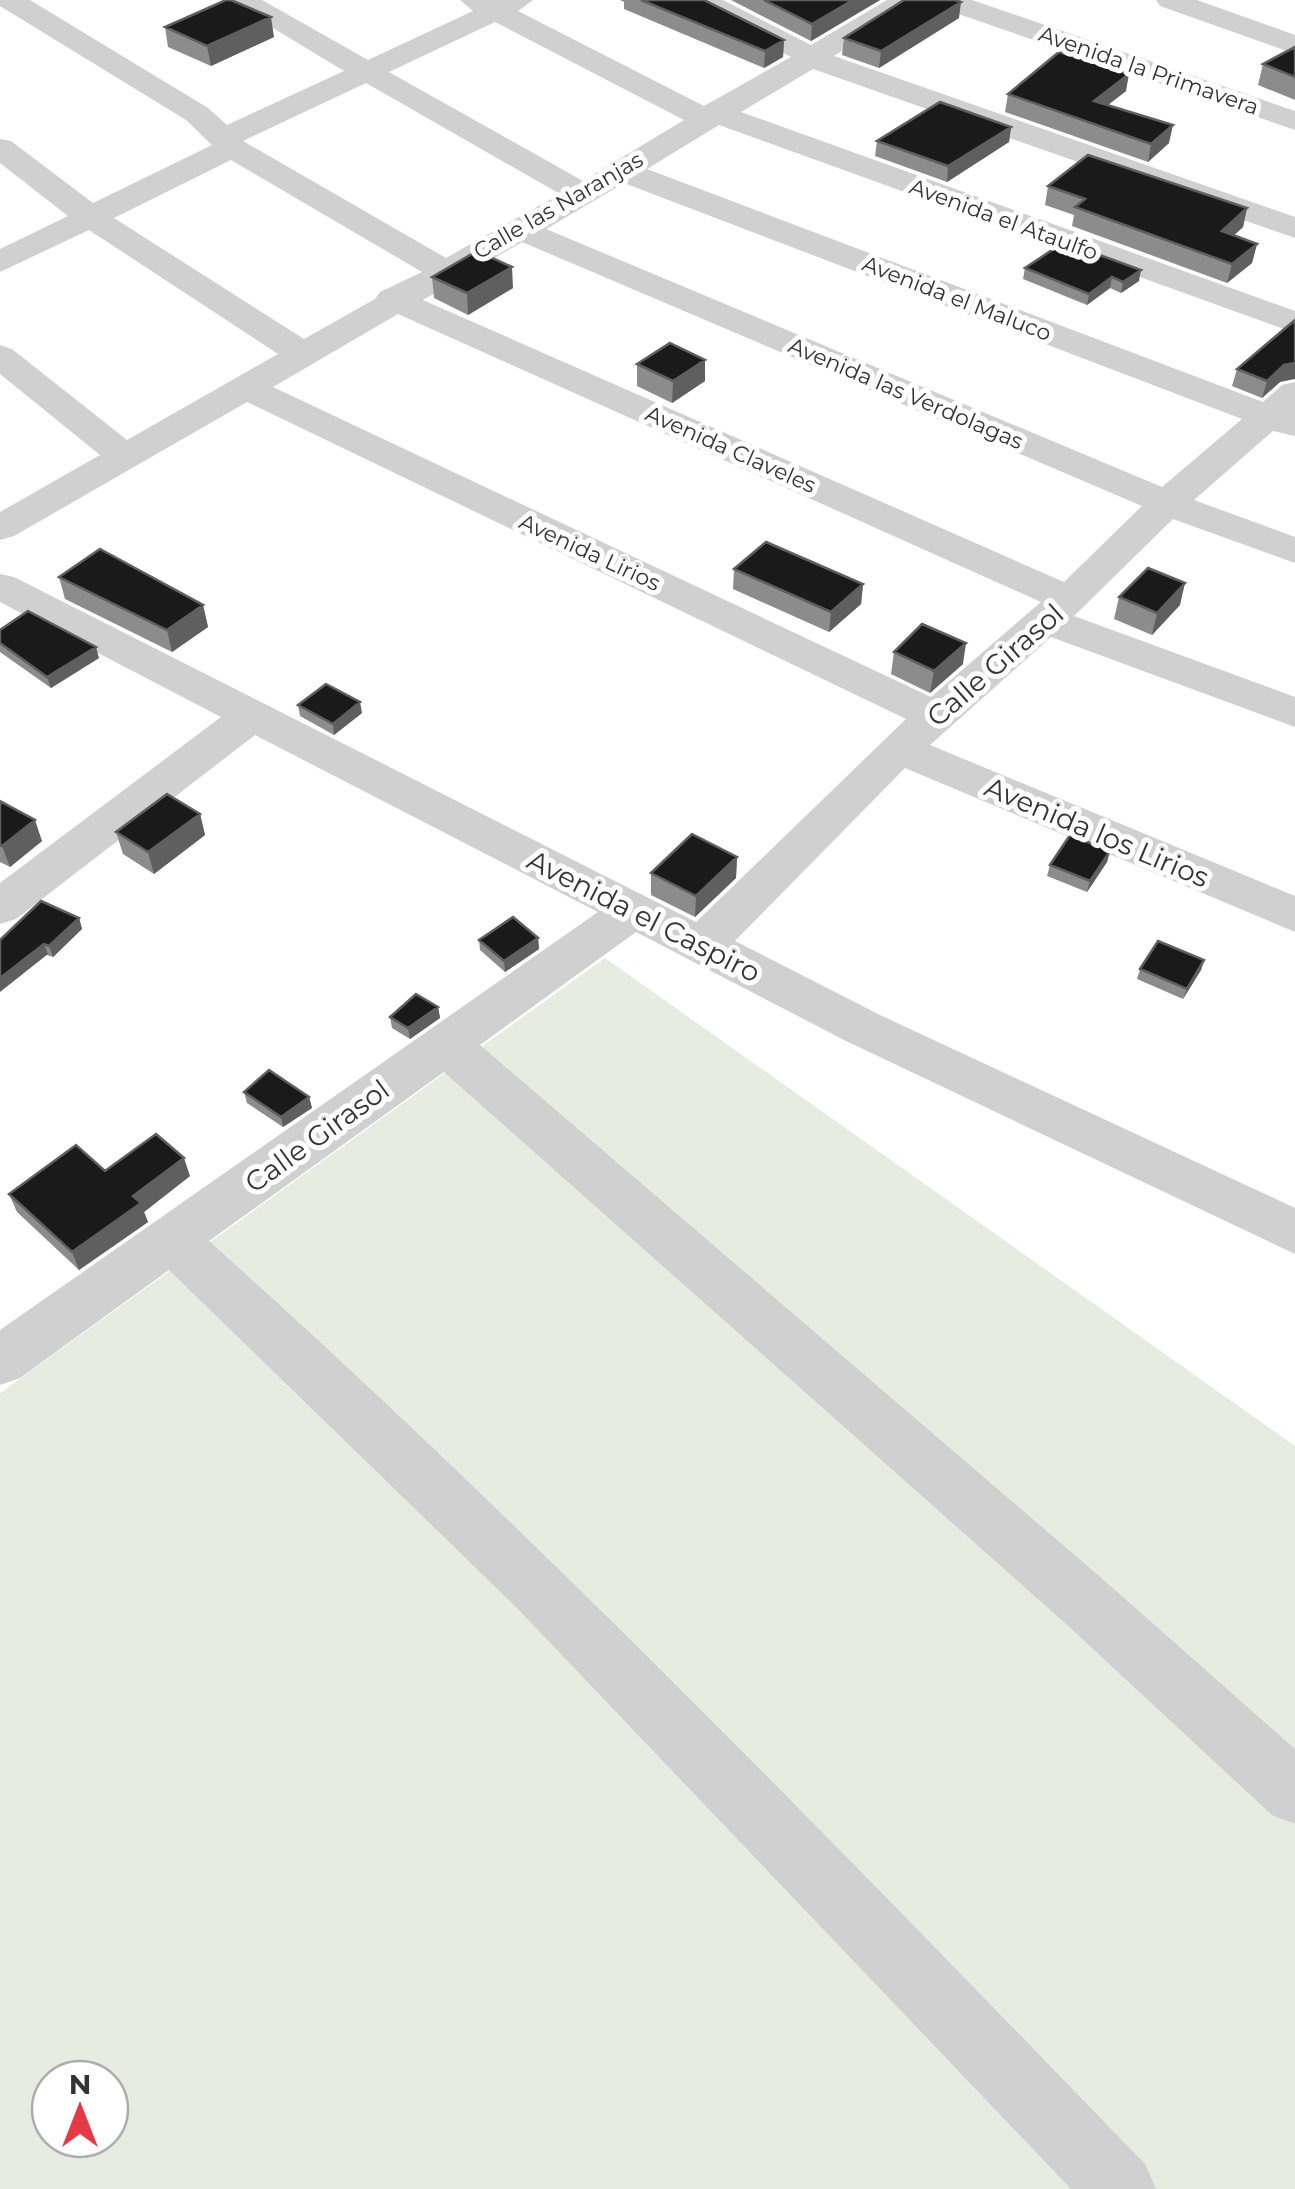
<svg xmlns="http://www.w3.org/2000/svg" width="1295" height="2189" font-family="Montserrat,sans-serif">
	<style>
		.green { fill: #e6ecdf; fill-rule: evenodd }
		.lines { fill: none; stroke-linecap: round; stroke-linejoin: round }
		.minor { fill: #d0d0d0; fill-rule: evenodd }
		.wall { fill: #8c8c8c }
		.shaded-wall { fill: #5f5f5f }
		.building { fill: #1a1a1a; stroke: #5f5f5f; stroke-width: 2.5 }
		.labels { text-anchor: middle; stroke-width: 10; stroke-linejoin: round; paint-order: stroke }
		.far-street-label { font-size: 22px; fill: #333; stroke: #fff }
		.street-label { font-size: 28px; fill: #333; stroke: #fff }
	</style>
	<rect width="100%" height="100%" fill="#fff"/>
	<path class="green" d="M605,958L1295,1446V2189H0V1393ZM50,2079H110V2139H50Z"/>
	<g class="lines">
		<path class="minor" d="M0,0H30L208,108L227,125L344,71L227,0H262L368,60L473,11L460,0H533L518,11L704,106L791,57L691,6L687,0H723L811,45L887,0H921L834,56L1295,217V238L813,69L741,112L1295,311V333L719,125L647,169L1263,402L1282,385L1295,382V436L1273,431L1194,500L1295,537V563L1173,519L1074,616L1295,697V727L1051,637L930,745L1295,896V932L905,768L735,941L880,1015L1295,1208V1254L846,1041L636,932L480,1045L1106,1582L1295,1749V1824L1272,1815L1064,1622L444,1072L209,1241C536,1534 840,1849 1145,2164L1156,2189H1071L516,1607L169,1270L20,1378L0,1385V1330L598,912L255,735L16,919L0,924V883L221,717L0,602V574L14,577L696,922L906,719L247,402L14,536L0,540V512L100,455L0,374V345L12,349L127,440L278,354L89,230L0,272V249L68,216L0,163V139L11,141L93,203L212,145L186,120L0,6ZM495,22L684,120L583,181L389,72ZM366,83L560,194L446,258L243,141ZM231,160L422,272L380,292L375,299L304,339L114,218ZM624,183L1242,419L1162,487L546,229ZM522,242L1142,506L1064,582L423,300ZM398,314L1041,602L931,697L273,387Z
			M931,0H972L1295,111V130L935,6Z
			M1156,0H1197L1295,35V54L1160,6Z"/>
	</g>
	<path class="wall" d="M620,0H704L784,40L783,57L764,68L624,9V2Z
		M731,0H880L811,41Z
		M959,18L879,68L842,55L844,38Z
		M165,27L274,37L211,66L168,47Z
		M1295,47V100L1258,85L1263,64Z
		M1126,91L1108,105L1169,143L1148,162L1005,112L1008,94Z
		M1011,127L1009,142L947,182L875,156L877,141Z
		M1048,186L1247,208L1243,227L1234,235L1257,244L1252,263L1227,283L1072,226L1074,215L1045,205Z
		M1025,268L1139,281L1121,293L1110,288L1087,305L1023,279Z
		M432,277L513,288L468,315L434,298Z
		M705,360V381L672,403L637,386V364Z
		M1237,369L1280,382L1262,398L1232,386Z
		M734,569L863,584L861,604L829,632L733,589Z
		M59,577L203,605L208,627L172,652L65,599Z
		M1119,597L1180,605L1152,635L1114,619Z
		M0,630L99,658L51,688L0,652Z
		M894,652L963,664L930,693L891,674Z
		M298,705L362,713L334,735L300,716Z
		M0,801L42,841L10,867L0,862Z
		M200,814L205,835L154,874L123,854L116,832Z
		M1110,851L1107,862L1087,892L1047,876L1050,865Z
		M737,857L736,878L695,917L651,895V873Z
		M79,918L82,929L53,957L0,940Z
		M538,938L539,949L505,972L480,950L479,940Z
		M1204,960L1201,970L1183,999L1137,979L1140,969Z
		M438,1007L440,1018L410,1039L392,1028L390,1017Z
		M244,1092L309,1097L312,1108L283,1127L247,1103Z
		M105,1171L190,1176L144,1212L148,1222L79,1270L17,1212L9,1194Z"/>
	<path class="shaded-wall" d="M853,0H880L811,41L812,24Z
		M961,2L959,18L879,68L881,51Z
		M271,17L274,37L211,66L207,46Z
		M784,40L783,57L764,68L765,51Z
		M1129,74L1126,91L1091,118L1094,101Z
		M1173,125L1169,143L1148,162L1151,144Z
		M1011,127L1009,142L947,182L948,166Z
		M1247,208L1243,227L1218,250L1222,231Z
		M1257,244L1252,263L1227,283L1232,264Z
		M512,267L513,288L468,315L467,293Z
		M1141,270L1139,281L1121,293L1123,282Z
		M1112,277L1110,288L1087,305L1089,294Z
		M705,360V381L672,403L673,381Z
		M1295,363V379L1280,382L1262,398L1267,381L1284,365Z
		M1185,583L1180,605L1152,635L1157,613Z
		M863,584L861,604L829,632L831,612Z
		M203,605L208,627L172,652L167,630Z
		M966,643L963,664L930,693L934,671Z
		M96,647L99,658L51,688L47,677Z
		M360,702L362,713L334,735L333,724Z
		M200,814L205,835L154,874L148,852Z
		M35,820L42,841L10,867L2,846Z
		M1110,851L1107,862L1087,892L1090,881Z
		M737,857L736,878L695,917L696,896Z
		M79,918L82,929L53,957L49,946Z
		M538,938L539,949L505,972L504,961Z
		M44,944L48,954L0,992V978Z
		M1204,960L1201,970L1183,999L1187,989Z
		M438,1007L440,1018L410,1039L408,1028Z
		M309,1097L312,1108L283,1127L281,1117Z
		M184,1158L190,1176L144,1212L148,1222L79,1270L72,1252L133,1196Z"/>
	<path class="building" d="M226,0H231L271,17L207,46L165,27Z
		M641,0H704L784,40L765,51Z
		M764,0H853L812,24Z
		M904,0H955L961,2L881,51L844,38Z
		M1295,47V77L1263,64Z
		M1059,52L1129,74L1094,101L1173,125L1151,144L1008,94Z
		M940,102L1011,127L948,166L877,141Z
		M1088,155L1247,208L1222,231L1257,244L1232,264L1075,207L1085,199L1048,186Z
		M1064,242L1141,270L1123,282L1112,277L1089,294L1025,268Z
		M477,251L512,267L467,293L432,277Z
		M1295,320V363L1284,365L1267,381L1237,369Z
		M670,343L705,360L673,381L637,364Z
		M766,542L863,584L831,612L734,569Z
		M100,549L203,605L167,630L59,577Z
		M1148,568L1185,583L1157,613L1119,597Z
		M28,611L96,647L47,677L0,643V630Z
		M922,624L966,643L934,671L894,652Z
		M326,684L360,702L333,724L298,705Z
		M167,794L200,814L148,852L116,832Z
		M0,801L35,820L2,846L0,845Z
		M692,834L737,857L696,896L651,873Z
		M1070,835L1110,851L1090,881L1050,865Z
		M41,901L79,918L49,946L44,944L0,978V940Z
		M513,917L538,938L504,961L479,940Z
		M1158,941L1204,960L1187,989L1140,969Z
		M416,994L438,1007L408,1028L390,1017Z
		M269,1070L309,1097L281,1117L244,1092Z
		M156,1134L184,1158L133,1196L141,1203L72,1252L9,1194L76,1145L105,1171Z"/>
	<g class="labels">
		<g class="far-street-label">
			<text transform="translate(1149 70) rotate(19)" y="8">Avenida la Primavera</text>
			<text transform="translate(558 205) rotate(-30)" y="8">Calle las Naranjas</text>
			<text transform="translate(1004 219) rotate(20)" y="8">Avenida el Ataulfo</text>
			<text transform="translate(957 298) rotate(21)" y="8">Avenida el Maluco</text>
			<text transform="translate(906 393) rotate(23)" y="8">Avenida las Verdolagas</text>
			<text transform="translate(731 449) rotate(24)" y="8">Avenida Claveles</text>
			<text transform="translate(590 552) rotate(25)" y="8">Avenida Lirios</text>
		</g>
		<g class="street-label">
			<text transform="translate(995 665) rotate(-41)" y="10">Calle Girasol</text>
			<text transform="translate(1097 832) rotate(23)" y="10">Avenida los Lirios</text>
			<text transform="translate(644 916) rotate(27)" y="10">Avenida el Caspiro</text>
			<text transform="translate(317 1136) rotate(-36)" y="10">Calle Girasol</text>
		</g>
	</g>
	<g transform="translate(80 2109)"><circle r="48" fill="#ffffff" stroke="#adadad" stroke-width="2.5"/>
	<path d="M0-8L18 38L0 25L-18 38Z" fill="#e63946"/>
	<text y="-15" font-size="28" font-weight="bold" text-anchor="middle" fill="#333333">N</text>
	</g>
</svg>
